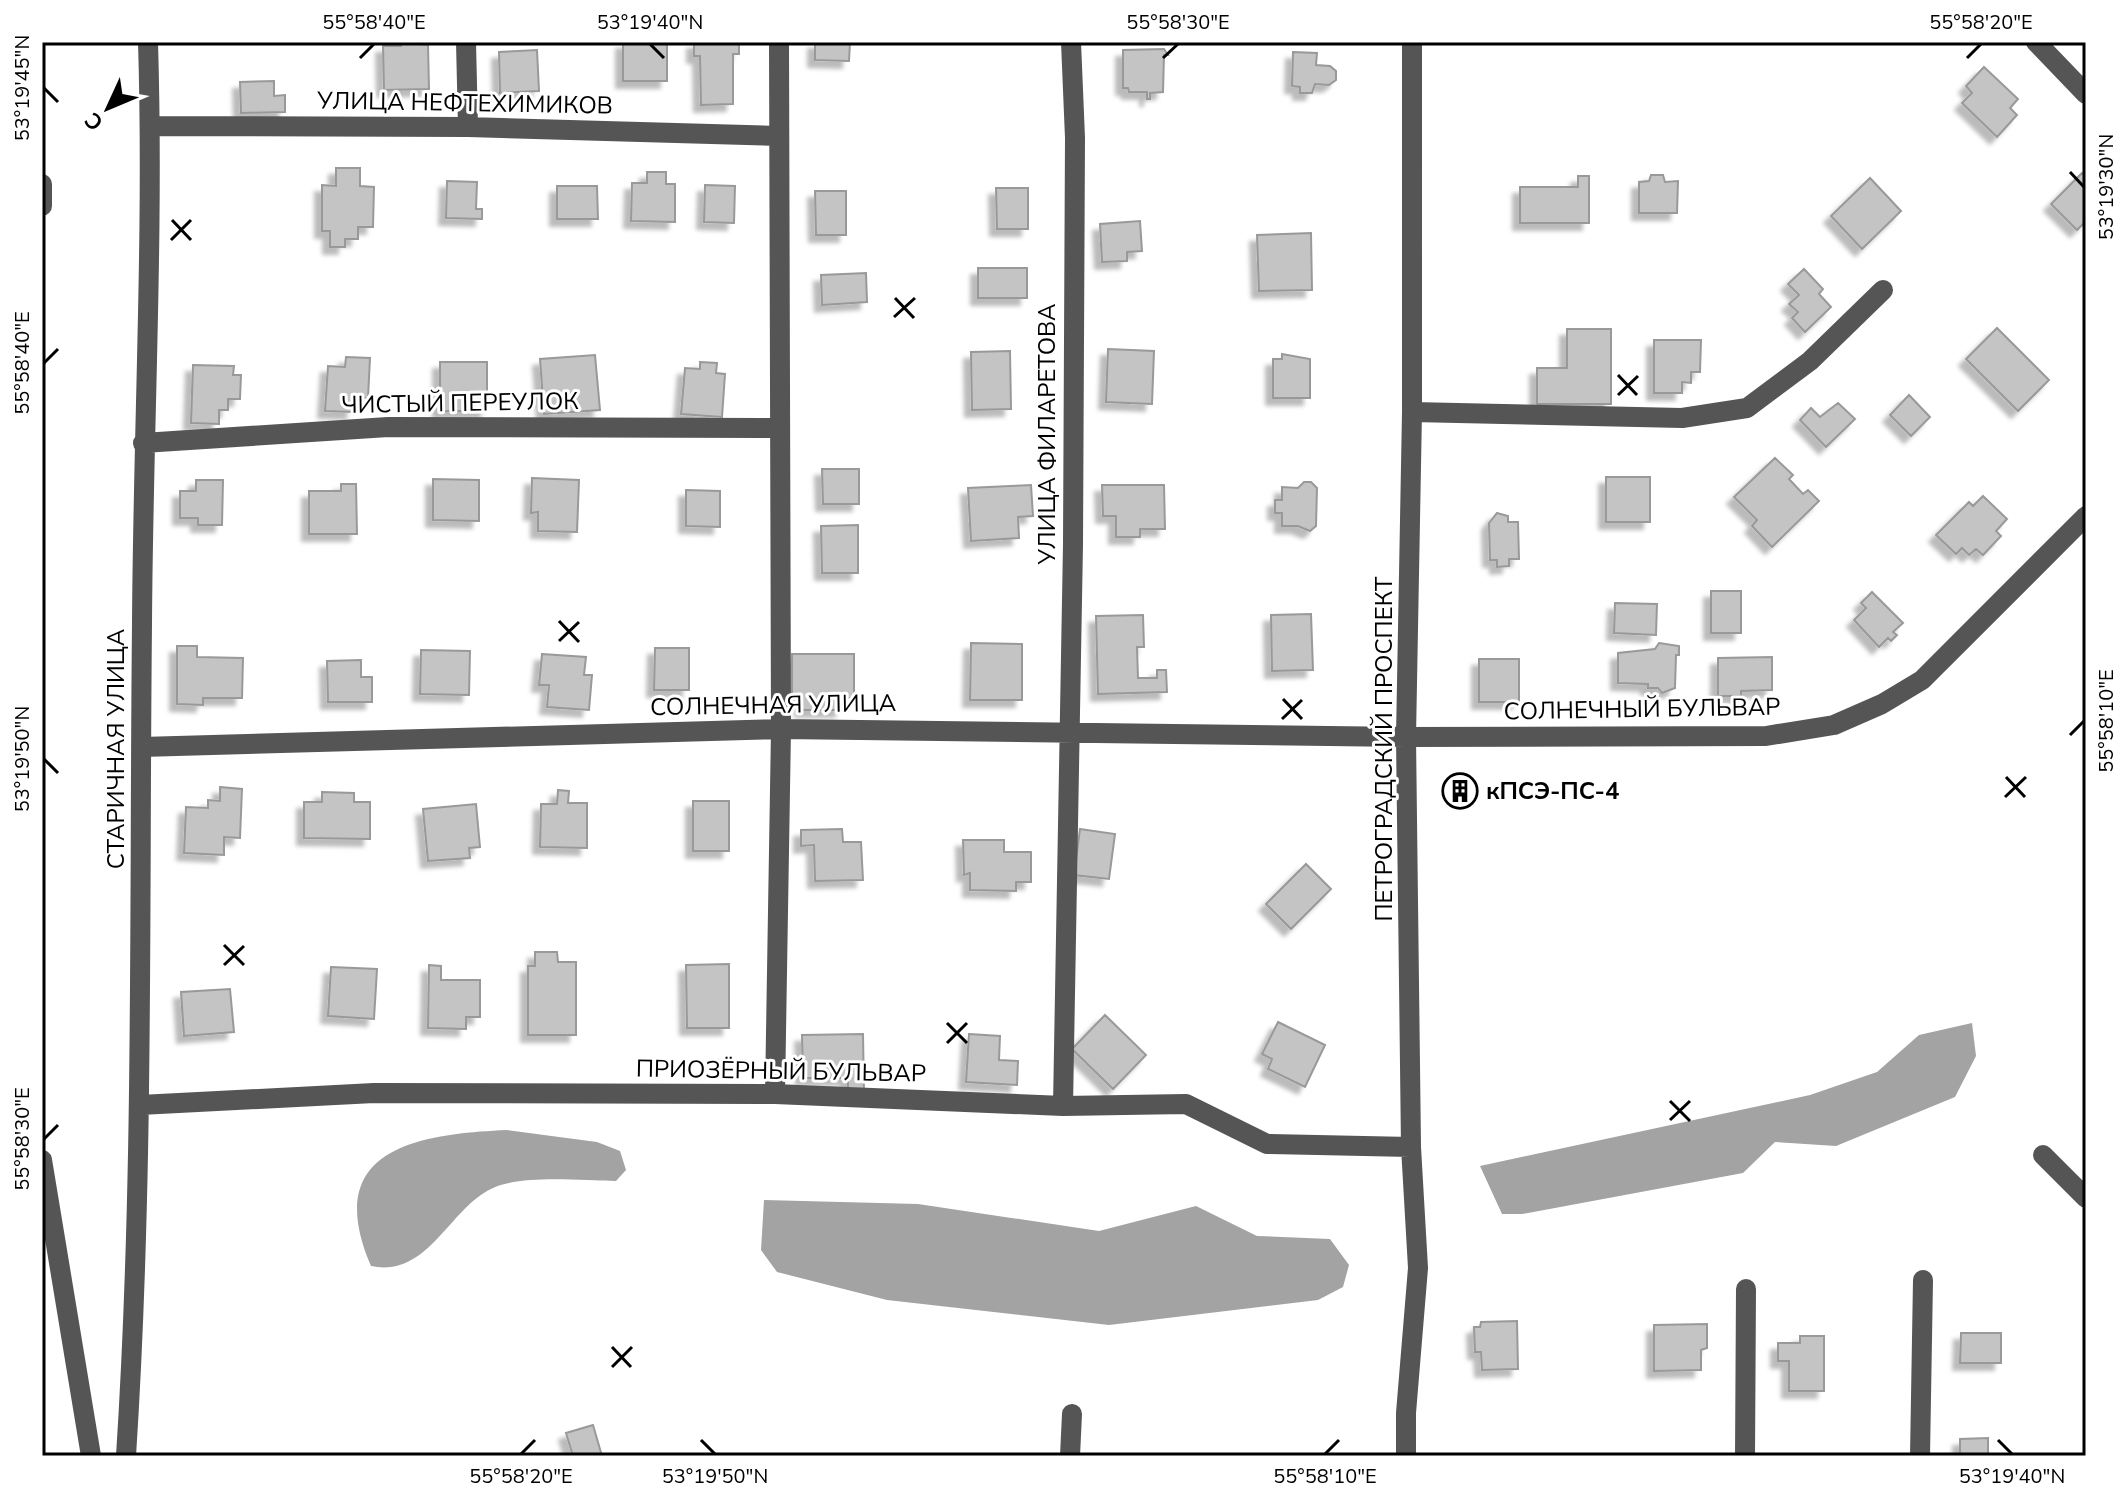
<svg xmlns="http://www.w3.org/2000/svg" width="2128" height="1498" font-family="'Nunito Sans',sans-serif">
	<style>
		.water { fill: #a3a3a3 }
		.building { fill: #c4c4c4; stroke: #999; stroke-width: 2; filter: url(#shadow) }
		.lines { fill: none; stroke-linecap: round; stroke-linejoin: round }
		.minor { stroke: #555; stroke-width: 20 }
		.ticks { fill: none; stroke: #000; stroke-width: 3 }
		.labels { text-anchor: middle; stroke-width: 6; stroke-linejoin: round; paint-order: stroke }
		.street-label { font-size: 24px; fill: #000; stroke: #fff }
		.poi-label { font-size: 24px; font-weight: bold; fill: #000; stroke: #fff; text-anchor: start }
		.neatline { fill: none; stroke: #000; stroke-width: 3 }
		.ticks-label { font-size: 20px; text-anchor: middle; fill: #000 }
	</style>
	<defs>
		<filter id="shadow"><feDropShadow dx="-7" dy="7" stdDeviation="2" flood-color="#0004"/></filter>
	</defs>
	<rect width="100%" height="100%" fill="#fff"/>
	<path class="water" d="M1972,1023L1976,1056L1955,1097L1836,1146L1775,1142L1743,1173L1522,1214H1502L1480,1166L1810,1095L1877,1072L1919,1035Z
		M507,1130L597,1142L620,1151L626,1170L616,1181C582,1181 521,1174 491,1189C449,1209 428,1278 371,1266C320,1148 419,1134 507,1130Z
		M764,1200L918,1204L1099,1231L1196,1206L1257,1236L1330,1239L1349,1265L1343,1287L1318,1300L1109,1325L887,1300L777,1272L761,1250Z"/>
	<path class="building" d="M401,42L428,45L429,89L384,90L383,46H401Z
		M623,42H667V81H623Z
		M694,42H739V54H733V104L701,105L700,56H694Z
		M815,42H850L849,61L815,60Z
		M1164,49L1168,55H1164L1163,92L1150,93V99H1147V92H1129L1128,88H1123V50Z
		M537,50L539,91L500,93L499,52Z
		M1293,52L1317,53L1316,65L1330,66L1336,71V80L1329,85L1315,84L1312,93H1300V87L1292,86Z
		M1984,67L2018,99L2010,108L2017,115L1997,137L1962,103L1972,93L1966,86Z
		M274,81V96L285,95V112L241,113L240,82Z
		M336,168H360V186L374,187L373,227H358V239H345V247H330V231H322V185L336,186Z
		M647,172H666V184H675V222L631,221L632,183H647Z
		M2082,173L2086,177V221L2077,230L2051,204Z
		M1651,175H1663L1665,182L1678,181L1677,213H1639V182L1649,181Z
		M1578,176H1589V223H1520V187H1578Z
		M1870,178L1901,211L1862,249L1831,216Z
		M447,181L477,182L476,209H482V219L446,218Z
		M705,185L735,186L734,223L704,222Z
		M557,186H597L598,219H557Z
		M996,188H1028V229H997Z
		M815,191H846V235H816Z
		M1140,221L1142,251L1127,252V261L1102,262L1100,224Z
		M1311,233L1312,290L1259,291L1257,235Z
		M978,268H1027V298H978Z
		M1804,269L1823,289L1819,294L1831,307L1805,332L1792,318L1798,312L1789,304L1799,295L1788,284Z
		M866,273L867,302L822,305L821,275Z
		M1997,328L2049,380L2018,411L1966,359Z
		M1567,329H1611V404H1537V368H1567Z
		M1654,340H1701L1700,372H1691V383L1682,382V393H1654Z
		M1108,349L1154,351L1152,404L1106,402Z
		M1010,351L1011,409L972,410L971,352Z
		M1282,354L1310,359V398H1273V359H1282Z
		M595,355L600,410L544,414L540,359Z
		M346,357L370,358L368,398L354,397L353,412L325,411L328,366L345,367Z
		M440,362H487V411H440Z
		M700,362L717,363L716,373L725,374L722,417L681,414L685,368L700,369Z
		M193,365L234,366L233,375H241L240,399H228V410H219V424L191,423Z
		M1909,395L1930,417L1911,436L1890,415Z
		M1838,403L1855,419L1826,447L1800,420L1811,408L1820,417Z
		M1775,458L1793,475L1789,479L1803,494L1808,490L1819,501L1772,547L1752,526L1757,520L1734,497Z
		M822,469H859V504H823Z
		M1606,477H1650V522H1606Z
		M532,478L579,480L577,532L538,531V512L531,513Z
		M433,479L479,480V521L433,520Z
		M196,480H223L222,525H198V518H180V491H196Z
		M1304,482H1311L1317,488L1316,526L1310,531L1298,526H1282V513H1275V500H1282V487L1298,488Z
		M341,484H356L357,534H309V491H341Z
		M1031,485L1033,516L1018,517L1019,538L971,541L968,488Z
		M1102,485H1164L1165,529H1140V537H1116V516H1103Z
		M686,490L720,491V527L686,526Z
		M1983,496L2007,519L1996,531L2001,536L1983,555L1976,549L1969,555L1962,548L1956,554L1936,535L1969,502L1973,506Z
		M1497,513L1508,516V522H1518L1519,559H1509V566L1497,567V560H1490L1489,523Z
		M858,525V573H822L821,526Z
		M1711,591H1741V633H1711Z
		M1872,592L1903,623L1893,632L1897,635L1891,641L1888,638L1879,647L1854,620L1866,608L1861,603Z
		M1615,603L1657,604L1656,635L1614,633Z
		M1311,614L1313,670L1272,671L1271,615Z
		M1143,615L1144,647H1137L1138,678H1157V670H1166L1167,692L1098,694L1096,616Z
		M971,643L1022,644V700H970Z
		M1659,643L1679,646V655H1676L1675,688L1662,693L1658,688H1648V684L1618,683V653L1655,649Z
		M177,646H197V657L243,658L242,698H203V705L177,704Z
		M655,648H689V690H654Z
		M421,650L470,651L469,695L420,694Z
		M542,654L586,657L584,675H592L589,710L547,707L549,685H539Z
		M792,654H854V698H842V710H802V697H792Z
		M1772,657V690L1741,691V696H1718V658Z
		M1479,659H1519V702H1479Z
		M361,660V677H372V702H328L327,661Z
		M1457,784L1464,785V796L1456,795Z
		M220,787L242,789L240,838L224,837V855L184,853L186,807L208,808V800L220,801Z
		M558,790L569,791L568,803H587V848L540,847L541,804H557Z
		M322,792L354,793V802H370V839L304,838V802H322Z
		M693,801H729V851H693Z
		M476,804L480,847L469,848L470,858L428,861L423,809Z
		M842,829L843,842H861L863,880L815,881L814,845L801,846V830Z
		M1080,829L1115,834L1109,879L1074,875Z
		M963,840H1004V852H1031V882H1016V891L970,890V873L964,875Z
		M1306,864L1331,889L1291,929L1266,904Z
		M535,952H557L558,962H576V1035H528V966H535Z
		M729,964V1028H687L686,965Z
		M429,965L441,966V980H480V1017H466V1029L428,1028Z
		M331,967L377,969L374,1019L328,1016Z
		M230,989L234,1032L184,1036L181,992Z
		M1105,1015L1146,1055L1113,1089L1072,1049Z
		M1278,1022L1325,1045L1305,1087L1268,1069L1272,1059L1262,1054Z
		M863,1034L864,1092H848V1078H803L802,1035Z
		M969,1034L1000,1036L999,1060L1018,1061L1017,1085L966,1082Z
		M1517,1321L1518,1369L1482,1370L1481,1352H1475L1474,1327H1480L1481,1322Z
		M1707,1324V1348L1701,1350V1370L1654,1371V1325Z
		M1961,1333H2001V1363H1960Z
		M1800,1336H1824V1391H1789V1361H1778V1343H1800Z
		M593,1425L602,1456H573L566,1433Z
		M1988,1438V1454L1994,1456H1960V1439Z"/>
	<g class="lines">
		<path class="minor" d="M466,42L468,127
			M2036,42L2086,94
			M151,126L468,127L779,136
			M42,184V206
			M1412,412L1682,418L1747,408L1810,361L1883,290
			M143,443L388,427L778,428
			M141,747L781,729L1406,737L1766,736L1834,725L1882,704L1922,680L2086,516
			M775,1094L781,729L779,42
			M140,1105L374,1093L775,1094L1063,1106L1186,1104L1267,1144L1411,1147
			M1063,1106L1073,544L1075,138L1071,42
			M2043,1155L2086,1198
			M42,1160L91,1456
			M126,1456C144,1179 139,902 142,625C143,431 154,236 148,42
			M1070,1456L1072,1414
			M1406,1456V1413L1418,1268L1411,1147L1406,737L1412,412V42
			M1745,1456L1746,1289
			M1920,1456L1923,1280"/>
	</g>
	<path class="ticks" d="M650,44L664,58M360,58L374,44M1163,58L1178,44M1967,58L1981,44M44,88L58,102M2070,172L2084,187M172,220L191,240M171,240L191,220M895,298L914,318M894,317L915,298M44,363L58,349M1618,375L1637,395M1618,395L1638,376M559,621L579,642M559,641L579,622M1283,699L1302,719M1282,719L1302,700M2070,735L2084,721M44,759L58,773M2006,777L2025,797M2005,797L2026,777M224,945L244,965M224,965L244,946M947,1023L967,1043M947,1043L967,1023M1670,1101L1690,1121M1670,1120L1690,1101M44,1139L58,1125M612,1347L631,1367M612,1367L632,1347M701,1440L715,1454M1998,1440L2012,1454M521,1454L535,1440M1325,1454L1339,1440"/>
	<defs>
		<symbol id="building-ring" viewBox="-11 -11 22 22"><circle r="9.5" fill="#fff" stroke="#000" stroke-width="1.5"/><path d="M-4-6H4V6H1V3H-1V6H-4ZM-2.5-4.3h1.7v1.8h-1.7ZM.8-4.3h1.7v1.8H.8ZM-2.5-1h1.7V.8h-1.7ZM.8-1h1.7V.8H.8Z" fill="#000"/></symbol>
	</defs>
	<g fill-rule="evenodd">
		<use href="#building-ring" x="1440" y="771" width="40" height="40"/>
	</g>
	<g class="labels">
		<g class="street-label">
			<text transform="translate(465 103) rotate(1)" y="8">УЛИЦА НЕФТЕХИМИКОВ</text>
			<text transform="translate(460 403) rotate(-1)" y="8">ЧИСТЫЙ ПЕРЕУЛОК</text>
			<text transform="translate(1047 434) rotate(-90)" y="8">УЛИЦА ФИЛАРЕТОВА</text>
			<text transform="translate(773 705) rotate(-1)" y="8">СОЛНЕЧНАЯ УЛИЦА</text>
			<text transform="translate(1642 709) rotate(-1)" y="8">СОЛНЕЧНЫЙ БУЛЬВАР</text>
			<text transform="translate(116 749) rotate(-90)" y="8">СТАРИЧНАЯ УЛИЦА</text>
			<text transform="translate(1384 749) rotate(-90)" y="8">ПЕТРОГРАДСКИЙ ПРОСПЕКТ</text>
			<text transform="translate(781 1071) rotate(1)" y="8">ПРИОЗЁРНЫЙ БУЛЬВАР</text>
		</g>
		<g class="poi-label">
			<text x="1486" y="799">кПСЭ-ПС-4</text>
		</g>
	</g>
	<rect width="2128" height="1498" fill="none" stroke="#ffffff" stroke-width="88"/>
	<g transform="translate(108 108) rotate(226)" stroke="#ffffff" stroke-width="6" paint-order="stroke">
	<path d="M0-6L14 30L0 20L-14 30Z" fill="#000000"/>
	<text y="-12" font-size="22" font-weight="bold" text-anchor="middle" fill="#000000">С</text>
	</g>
	<rect x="44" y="44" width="2040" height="1410" class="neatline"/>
	<g class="ticks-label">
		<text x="374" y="29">55°58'40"E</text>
		<text x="650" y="29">53°19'40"N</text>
		<text x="1178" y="29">55°58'30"E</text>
		<text x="1981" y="29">55°58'20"E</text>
		<text transform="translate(22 88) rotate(-90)" y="7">53°19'45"N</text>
		<text transform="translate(2106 187) rotate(-90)" y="7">53°19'30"N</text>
		<text transform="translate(22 363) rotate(-90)" y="7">55°58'40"E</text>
		<text transform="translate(2106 721) rotate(-90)" y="7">55°58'10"E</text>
		<text transform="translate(22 759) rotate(-90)" y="7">53°19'50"N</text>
		<text transform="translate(22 1139) rotate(-90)" y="7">55°58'30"E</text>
		<text x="521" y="1483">55°58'20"E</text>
		<text x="715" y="1483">53°19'50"N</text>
		<text x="1325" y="1483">55°58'10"E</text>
		<text x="2012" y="1483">53°19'40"N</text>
	</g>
</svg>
